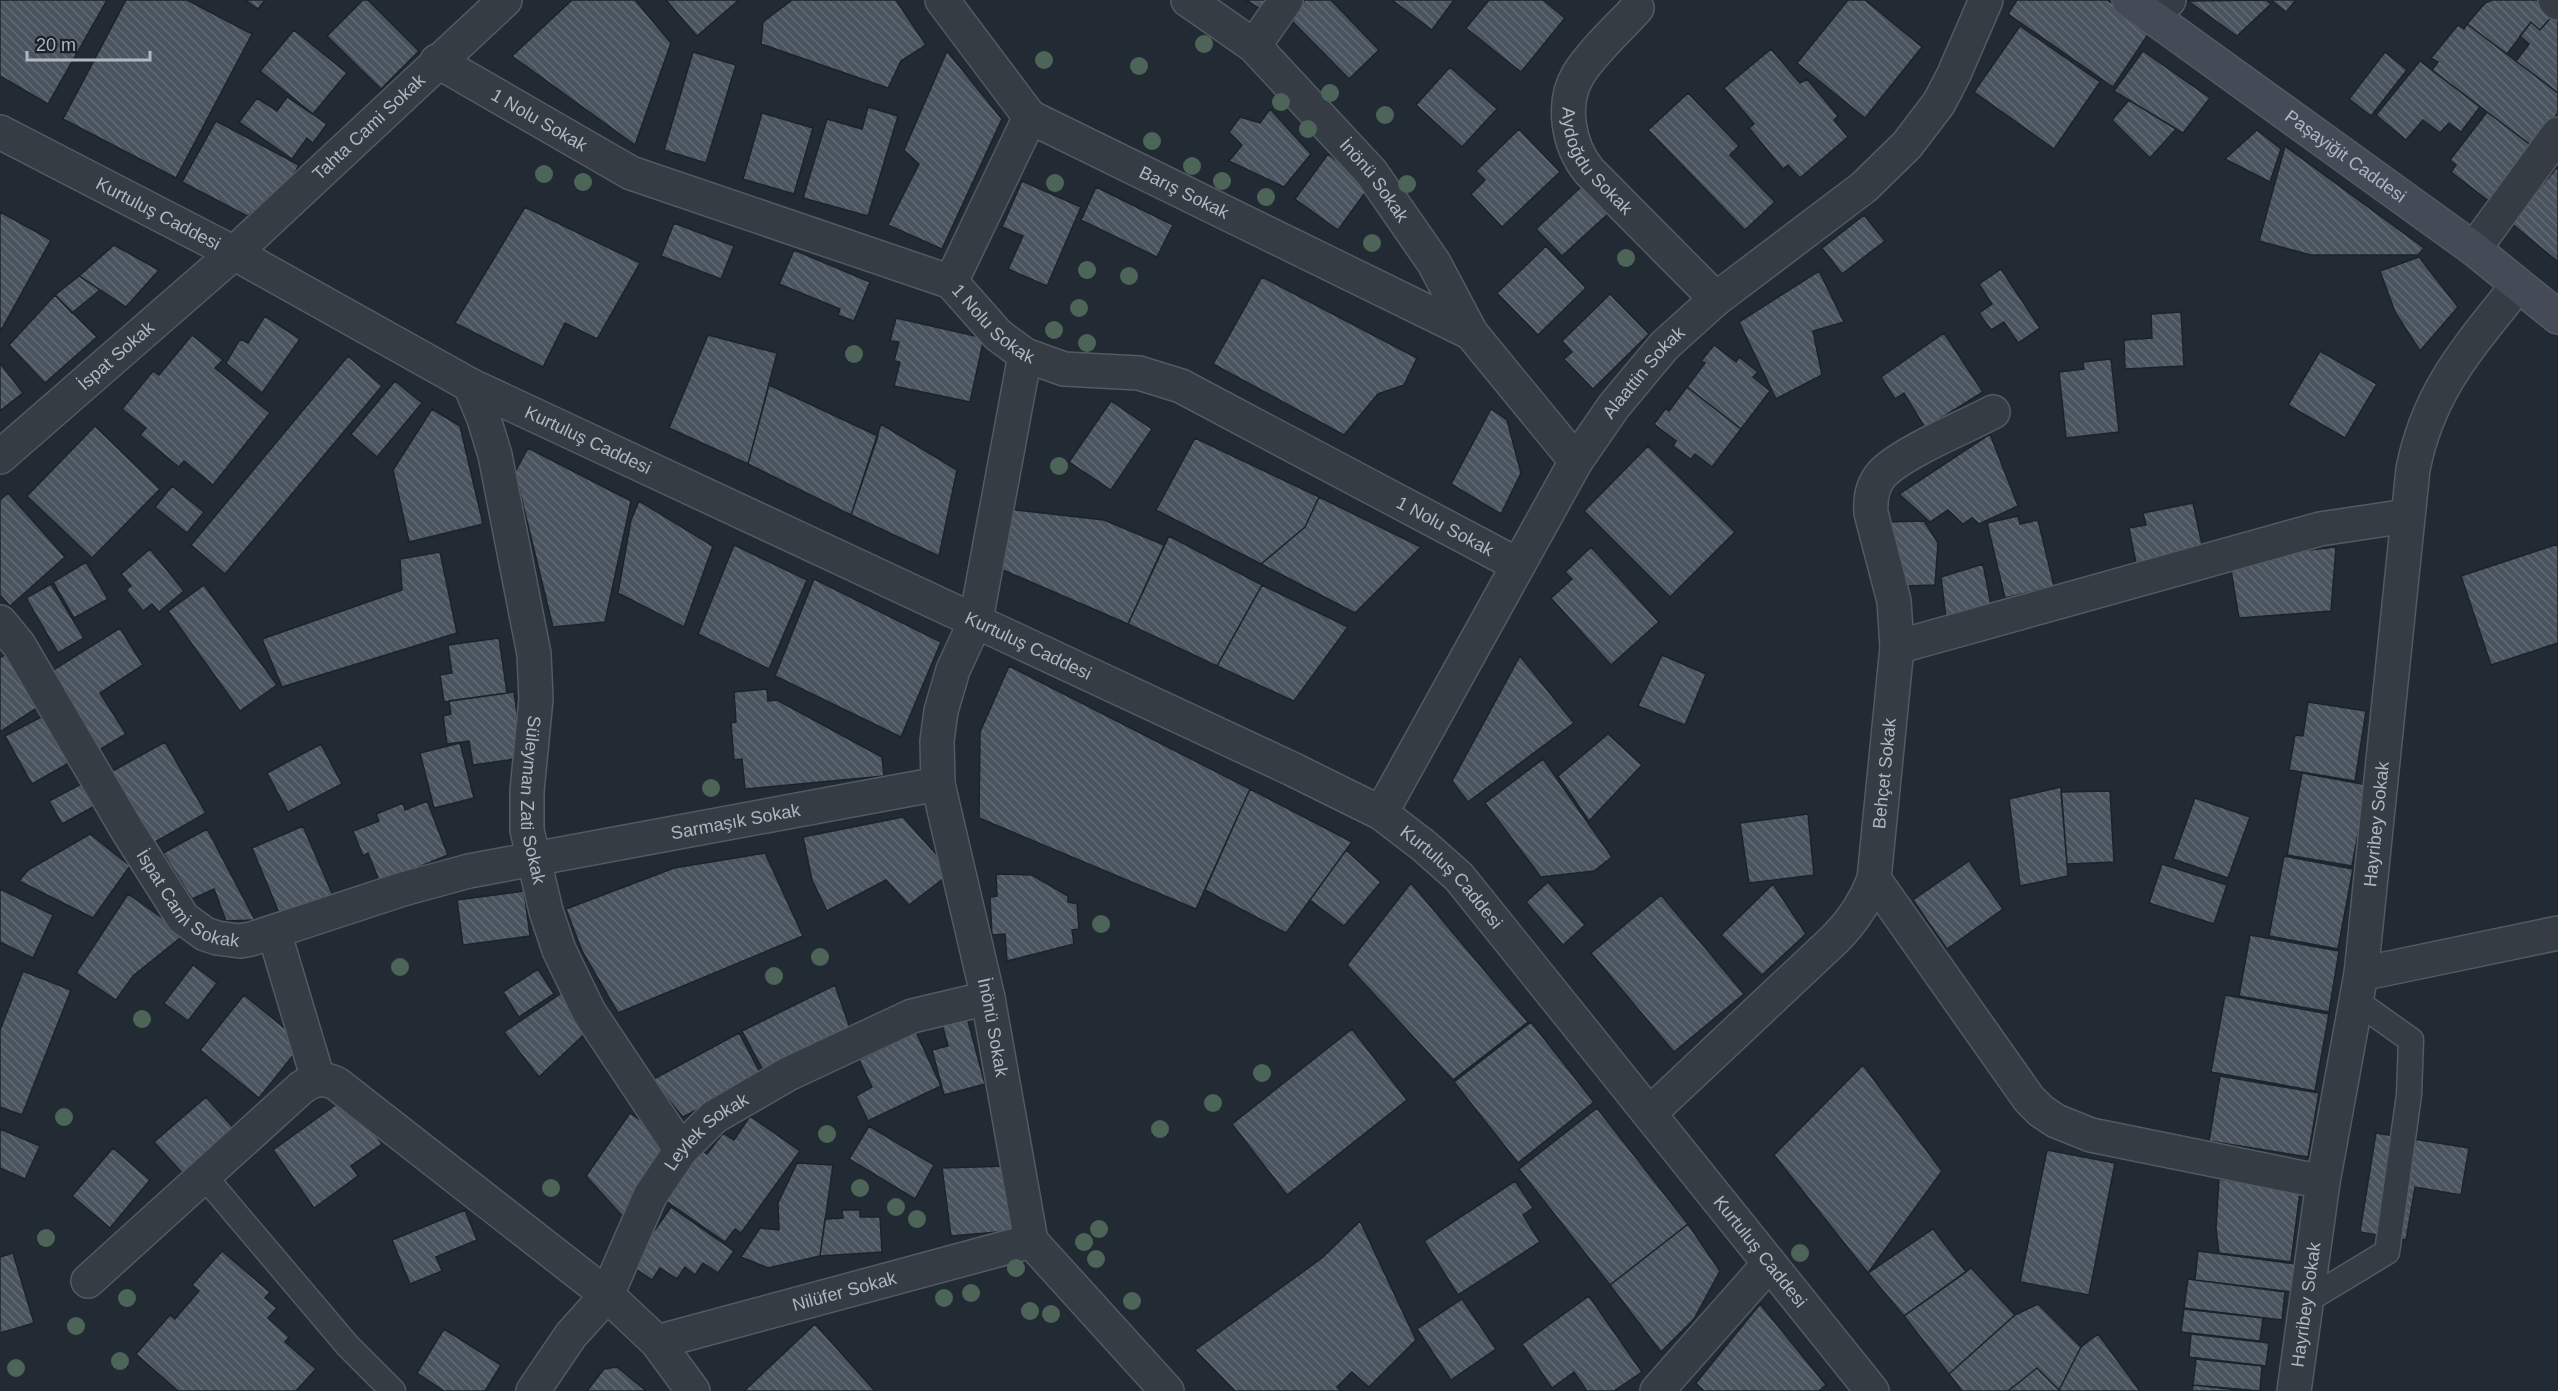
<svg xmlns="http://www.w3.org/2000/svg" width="2558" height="1391" font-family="Helvetica,sans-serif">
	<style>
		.building { fill: url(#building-back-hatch); stroke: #1c232b; stroke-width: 1.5 }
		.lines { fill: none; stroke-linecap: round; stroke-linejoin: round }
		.lane-casing { stroke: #525a62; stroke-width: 27 }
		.street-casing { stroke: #525a62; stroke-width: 36 }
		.secondary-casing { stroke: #525a62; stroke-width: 36 }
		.lane { stroke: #353c44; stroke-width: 24 }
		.street { stroke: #353c44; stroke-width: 33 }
		.secondary { stroke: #444b57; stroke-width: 33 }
		.tree { fill: #4d6459 }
		.labels { text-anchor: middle; stroke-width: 6; stroke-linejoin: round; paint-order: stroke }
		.street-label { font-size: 18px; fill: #afb7c1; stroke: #1b2129 }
	</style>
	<defs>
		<pattern id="building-back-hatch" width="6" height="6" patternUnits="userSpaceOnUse" patternTransform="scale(1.5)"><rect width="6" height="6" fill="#4a545f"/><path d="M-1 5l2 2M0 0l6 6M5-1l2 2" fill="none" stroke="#626a74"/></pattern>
	</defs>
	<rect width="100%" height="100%" fill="#222a33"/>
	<path class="building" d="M0,0H107L48,104L0,76Z
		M126,0H187L252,34L176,178L63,119Z
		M245,0H265L258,9Z
		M363,0H368L419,51L381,89L327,36Z
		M572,0H635L671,43L635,145L512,56Z
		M666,0H739L697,36Z
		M792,0H896L926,45L901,61L888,88L761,44L763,22Z
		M1246,0H1268L1262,10Z
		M1305,0H1331L1379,50L1349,79L1288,17Z
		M1392,0H1454L1432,30Z
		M1489,0H1543L1565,18L1521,72L1466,28Z
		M1848,0H1865L1922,47L1865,118L1797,63Z
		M2017,0H2107L2151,30L2113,87L2008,14Z
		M2266,0L2271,4L2237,36L2188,1Z
		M2271,0H2296L2286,12Z
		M2492,0H2540L2554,14L2540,30L2531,22L2507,54L2467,24L2485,3Z
		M2554,14L2558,18V93L2516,61L2529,44L2520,36L2531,22L2540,30Z
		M2467,24L2558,93V113L2532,146L2432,70L2438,62L2431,58L2458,25L2464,29Z
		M2020,26L2100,82L2054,149L1974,92Z
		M294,30L347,73L313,114L260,71Z
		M1771,49L1800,83L1807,79L1838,116L1834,120L1848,137L1800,178L1788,165L1783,169L1749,128L1754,124L1724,88Z
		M947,51L1002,119L942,249L888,225L919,164L904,150Z
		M2143,51L2210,98L2183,133L2114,91Z
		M693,52L736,65L706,163L664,150Z
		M2385,52L2407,70L2371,116L2349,99Z
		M2420,61L2480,107L2461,132L2449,123L2440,133L2423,120L2406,140L2376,115Z
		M1450,67L1497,109L1462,147L1416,105Z
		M1688,93L1739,146L1730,155L1775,202L1745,230L1648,130Z
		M287,97L327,124L313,143L307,138L292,159L239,122L257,98L277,111Z
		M2129,100L2176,129L2150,158L2112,120Z
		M868,107L898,116L868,216L803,198L827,119L862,129Z
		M1270,109L1311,154L1284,187L1229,161L1242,145L1229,132L1240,117L1260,123Z
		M2487,112L2532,146L2490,202L2451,172L2456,165L2450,160Z
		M762,113L813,128L794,194L743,179Z
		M216,121L299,165L285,190L247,216L182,182Z
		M1519,129L1560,172L1502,227L1471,194L1485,180L1476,171Z
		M2257,130L2281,149L2270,182L2225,159Z
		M2285,146L2424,248L2418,255H2311L2259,241Z
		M1328,154L1370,186L1338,230L1295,199Z
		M2558,166V262L2511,223Z
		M1022,181L1081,207L1047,286L1008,269L1023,236L1002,227Z
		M1582,186L1608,214L1562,256L1536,229Z
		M1096,187L1173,225L1157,257L1081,220Z
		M525,207L640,263L597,339L565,323L543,367L455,323Z
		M0,212L51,240L0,332Z
		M1864,215L1885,241L1842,274L1822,248Z
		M674,223L734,246L721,279L661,256Z
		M114,245L159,270L126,307L79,276Z
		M1546,246L1586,288L1538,335L1497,293Z
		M794,250L870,282L854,321L838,315L840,309L779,284Z
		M2419,257L2458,307L2420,351L2395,312L2380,271Z
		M2001,269L2040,328L2018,343L2004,322L1991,330L1979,313L1992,304L1979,284Z
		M1819,271L1844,322L1813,331L1822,375L1776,399L1739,322Z
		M79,276L100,290L72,313L55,295Z
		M1262,277L1417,358L1404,385L1378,394L1344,435L1213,364Z
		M1610,294L1649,334L1593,389L1564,359L1572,352L1562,341Z
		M55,295L97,337L45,383L9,345Z
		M2181,312L2184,366L2125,369L2124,340L2152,338L2151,314Z
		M265,316L300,339L262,393L226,363L240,339L248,343Z
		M896,318L984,338L970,402L894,386L900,362L894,361L899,342L890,341Z
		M1944,333L1983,392L1925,428L1904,393L1895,399L1881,377Z
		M192,335L223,360L215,368L270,413L213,485L184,461L179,467L140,435L146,428L122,409L153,371L159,375Z
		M708,335L777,353L748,464L669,428Z
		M1714,345L1736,362L1739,357L1758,372L1753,377L1770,391L1741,429L1687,387L1705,363L1701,361Z
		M2320,351L2377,384L2345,438L2288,405Z
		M348,356L382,386L225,574L191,545Z
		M2111,359L2119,432L2066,438L2059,372L2084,369L2083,362Z
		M0,363L23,393L0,411Z
		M395,381L422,403L377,457L351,434Z
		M769,385L878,436L851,515L748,464Z
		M1687,387L1741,429L1712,467L1695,454L1691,459L1673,446L1676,441L1654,424L1666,408L1669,411Z
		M1111,401L1152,429L1111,490L1069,462Z
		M432,409L460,426L483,524L409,542L393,470Z
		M1491,409L1507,420L1521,473L1501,514L1451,484Z
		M881,424L957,470L939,556L851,515Z
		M95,426L160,489L92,558L27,496Z
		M1990,434L2018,506L1979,524L1972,518L1963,524L1948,510L1930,522L1899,494Z
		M1195,438L1319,497L1305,527L1261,564L1156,510Z
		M1648,446L1735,532L1670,597L1584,511Z
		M528,448L631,501L605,622L553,627L515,472Z
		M172,486L204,512L187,533L155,507Z
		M8,493L65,557L10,606L0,595V500Z
		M1319,497L1421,547L1355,613L1261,564L1305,527Z
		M639,501L713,546L684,627L618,593L631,520Z
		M2193,503L2203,549L2136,563L2129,528L2146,525L2143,513Z
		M1008,509L1104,520L1164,545L1128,624L996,567Z
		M2018,516L2020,524L2038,520L2054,586L2005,598L1987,523Z
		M1924,521L1938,543L1935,585L1902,586L1884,522Z
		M1169,536L1262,585L1217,666L1128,624Z
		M2558,544V643L2491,665L2461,576Z
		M734,545L807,580L769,669L698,634Z
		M1591,547L1659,622L1611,665L1551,598L1572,579L1565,572Z
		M2336,547L2331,611L2239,618L2231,570L2291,552Z
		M150,549L184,591L159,612L152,604L143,611L126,590L131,586L121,574Z
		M440,552L457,633L282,687L262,639L402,590L400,559Z
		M86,562L108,599L74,618L53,582Z
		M1983,564L1992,610L1946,618L1941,577Z
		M814,579L941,642L901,737L775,676Z
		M51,584L84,638L58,653L26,598Z
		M204,585L277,685L240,711L168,611Z
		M1262,585L1348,627L1294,701L1217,666Z
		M120,628L143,665L100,693L126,734L99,750L50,672Z
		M499,638L507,693L444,702L440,675L452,673L448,645Z
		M9,652L43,704L0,732V658Z
		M1662,655L1706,674L1685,725L1638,706Z
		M1520,656L1574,723L1468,802L1452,781Z
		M1009,666L1250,789L1196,909L979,818L980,732Z
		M767,689L768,701L777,700L882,757L884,776L745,789L742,759L734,760L731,723L736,722L734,692Z
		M514,692L523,758L473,765L469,741L447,744L443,716L451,714L449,701Z
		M2308,702L2366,711L2355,781L2289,770L2295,735L2303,736Z
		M43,716L69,763L32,784L5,736Z
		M1608,734L1642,765L1589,821L1558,776Z
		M165,742L206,813L150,845L109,773Z
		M460,743L474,798L434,808L420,753Z
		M321,744L342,784L288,812L267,773Z
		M1543,759L1612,857L1594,871L1541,877L1485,803Z
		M2302,773L2367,785L2352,866L2287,855Z
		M83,783L95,806L62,824L49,801Z
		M2061,787L2068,876L2020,886L2009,799Z
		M1250,789L1352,842L1286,933L1205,890Z
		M2110,791L2114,862L2067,864L2061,792Z
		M2195,798L2250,817L2228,878L2173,859Z
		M427,801L448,855L380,883L368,853L363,856L353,831L379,821L376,814L403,803L405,810Z
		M1808,814L1814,875L1749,883L1740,823Z
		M903,817L952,872L909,905L886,880L827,911L812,880L803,837Z
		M303,826L334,898L282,920L252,848Z
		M207,829L255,920L226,921L214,889L192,899L163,853Z
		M90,834L130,866L93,918L19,881L28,870Z
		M1346,850L1381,882L1344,926L1310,900Z
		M765,853L803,936L618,1013L582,951L566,909L674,868Z
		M2284,856L2353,869L2338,949L2269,936Z
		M1969,861L2003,909L1947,949L1913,900Z
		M2162,864L2227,885L2214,924L2149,903Z
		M996,874L1032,875L1068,896V902L1077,904L1079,929L1072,930L1074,944L1007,961L1005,934L992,935L990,897L997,896Z
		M1548,882L1585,925L1563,945L1526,902Z
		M1411,883L1528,1022L1453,1080L1347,965Z
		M1773,884L1806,934L1762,975L1721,935Z
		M0,889L53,915L33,958L0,942Z
		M524,891L530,936L463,945L457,900Z
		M128,894L185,934L133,976L116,1000L76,973Z
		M1661,895L1744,994L1674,1052L1591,953Z
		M2250,935L2339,951L2329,1012L2239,996Z
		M193,965L217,983L188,1021L164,1003Z
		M538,969L554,994L519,1017L503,992Z
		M23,971L71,990L22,1115L0,1107V1030Z
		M835,985L851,1031L765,1074L742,1031Z
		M566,990L590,1029L539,1077L504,1032Z
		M244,995L303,1043L259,1098L200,1050Z
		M2225,995L2329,1014L2315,1091L2211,1072Z
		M965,1010L985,1084L944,1095L932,1050L948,1046L940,1017Z
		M1531,1022L1594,1102L1518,1163L1454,1082Z
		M1352,1029L1407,1100L1287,1195L1232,1124Z
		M916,1032L941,1086L868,1121L856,1096L872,1087L859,1060Z
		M739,1033L762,1076L683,1117L652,1080Z
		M1863,1065L1942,1171L1868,1273L1774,1155Z
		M2220,1076L2319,1093L2308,1157L2209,1141Z
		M348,1096L382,1144L351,1166L358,1176L314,1208L273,1150Z
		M206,1097L237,1132L186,1177L154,1142Z
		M1597,1108L1688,1224L1610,1285L1519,1169Z
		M630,1113L673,1143L624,1218L586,1176Z
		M750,1116L800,1151L741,1233L735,1229L725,1242L666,1201L700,1149L707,1154L723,1133L734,1140Z
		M869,1126L934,1165L915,1199L849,1159Z
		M0,1129L40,1146L25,1179L0,1168Z
		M2376,1133L2469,1148L2461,1195L2415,1187L2406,1240L2360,1232Z
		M113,1148L150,1180L110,1228L72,1196Z
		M2047,1150L2115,1163L2089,1295L2020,1282Z
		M797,1163L833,1165L820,1256L768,1268L741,1257L760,1228L779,1230L778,1203Z
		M1009,1166L1020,1230L951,1236L942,1168Z
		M2219,1179L2300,1192L2291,1262L2219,1253L2216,1228Z
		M1515,1181L1533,1208L1523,1215L1540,1242L1458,1295L1424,1241Z
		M671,1207L734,1251L718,1273L703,1263L695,1275L685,1267L677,1279L660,1268L652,1280L630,1265Z
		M465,1210L477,1240L436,1257L442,1271L410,1284L392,1240Z
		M842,1210H860V1217H880L882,1252L820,1256L825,1219L843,1218Z
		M1360,1221L1416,1340L1369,1387L1352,1372L1337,1387L1341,1391H1235L1195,1350L1322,1258Z
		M1688,1224L1720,1271L1694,1319L1661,1352L1610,1285Z
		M1933,1229L1966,1272L1904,1316L1868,1273Z
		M222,1251L270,1292L265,1298L277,1308L268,1318L289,1337L285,1342L316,1369L296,1391H178L136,1354L170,1315L175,1319L199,1291L192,1285Z
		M2198,1251L2296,1264L2293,1292L2195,1280Z
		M13,1253L34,1323L0,1333V1257Z
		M1971,1268L2015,1315L1949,1374L1904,1316Z
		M2188,1279L2285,1292L2282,1320L2184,1308Z
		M1589,1296L1642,1372L1614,1391H1587L1574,1372L1552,1388L1522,1344Z
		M1462,1299L1496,1349L1451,1380L1417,1329Z
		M1760,1304L1826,1385L1819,1391H1704L1696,1383Z
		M2038,1304L2081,1347L2059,1390L2037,1368L2008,1391H1962L1949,1374L2015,1315Z
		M2184,1309L2263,1318L2260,1341L2181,1332Z
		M815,1324L875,1391H744Z
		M444,1329L501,1365L485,1391H444L417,1373Z
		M2098,1334L2140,1391H2008L2037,1368L2059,1390L2081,1347Z
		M2191,1334L2269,1343L2266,1366L2189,1357Z
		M2196,1359L2262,1366L2260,1391L2193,1385Z
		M617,1367L646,1391H587L604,1369Z
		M2193,1385L2247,1391H2192Z"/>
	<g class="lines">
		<defs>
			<path id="lane" d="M204,1176L348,1346L393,1391
				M2306,1301L2387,1252L2409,1095L2411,1040L2356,1001"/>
			<g id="street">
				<path id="s1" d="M942,0L1030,117L1471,333"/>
				<path id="s2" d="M1188,0L1254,46L1371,172L1434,263L1471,333L1576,461"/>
				<path d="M2555,0L2558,3"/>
				<path id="s3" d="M1637,8C1620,27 1591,53 1578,75C1561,104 1568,145 1589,171L1716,299"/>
				<path d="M2150,15L2169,0"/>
				<path d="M1254,46L1286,0"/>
				<path id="s4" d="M437,61L631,173L951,282L998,335L1025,355L1064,369L1139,373L1181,386L1518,565"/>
				<path id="s5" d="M0,132L234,253L470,385L1292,769L1381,813L1424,846L1459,877L1872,1391"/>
				<path d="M2474,249L2558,134"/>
				<path d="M951,282L1030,117"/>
				<path id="s6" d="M1025,355L976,620L953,670L941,711L937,741L938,784L988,998L1031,1241L1167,1391"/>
				<path id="s7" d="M470,385L484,419L495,455L534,654L536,699L527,791V830L546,911L559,950L589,1012L681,1150"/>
				<path id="s8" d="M0,457L234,253L505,0"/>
				<path id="s9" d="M0,622L19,645L126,828L183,918L205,934L217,938L240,941L251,939L403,889L469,871L938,784"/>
				<path d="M1897,647L2320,529L2407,516"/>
				<path id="s10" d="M1381,813L1576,461L1614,406L1664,346L1716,299L1864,187L1907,145L1939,103L1954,74L1986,0"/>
				<path d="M1874,879L2029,1099L2041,1111L2056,1121L2091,1135L2323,1182"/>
				<path d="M274,932L318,1079"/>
				<path d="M2361,974L2558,933"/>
				<path id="s11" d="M1650,1113L1835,939C1853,921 1865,903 1874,879L1897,647L1894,601L1871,513C1870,499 1872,485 1882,474C1901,453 1965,427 1993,412"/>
				<path d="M88,1281L301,1088C313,1079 323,1077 337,1084L607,1295L657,1342L693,1391"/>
				<path id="s12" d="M657,1342L1031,1241"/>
				<path id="s13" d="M533,1391L571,1335L607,1295L650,1196L681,1150L714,1117L788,1074L912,1016L988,998"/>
				<path d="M1657,1391L1769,1264"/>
				<path id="s14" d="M2294,1391L2323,1182L2361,974L2413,469C2429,389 2469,347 2518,285"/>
			</g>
			<g id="secondary">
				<path id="s15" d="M2129,0L2474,249L2558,317"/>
			</g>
		</defs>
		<use href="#lane" class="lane-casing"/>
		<use href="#street" class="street-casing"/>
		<use href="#secondary" class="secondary-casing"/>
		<use href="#lane" class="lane"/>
		<use href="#street" class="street"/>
		<use href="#secondary" class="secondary"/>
	</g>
	<g class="tree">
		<circle cx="1204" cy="44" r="9"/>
		<circle cx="1044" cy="60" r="9"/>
		<circle cx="1139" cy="66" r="9"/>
		<circle cx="1330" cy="93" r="9"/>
		<circle cx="1281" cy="102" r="9"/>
		<circle cx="1385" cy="115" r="9"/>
		<circle cx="1308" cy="129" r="9"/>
		<circle cx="1152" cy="141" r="9"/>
		<circle cx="1192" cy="166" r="9"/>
		<circle cx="544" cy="174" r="9"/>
		<circle cx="1222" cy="181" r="9"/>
		<circle cx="583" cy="182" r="9"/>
		<circle cx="1055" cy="183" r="9"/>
		<circle cx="1407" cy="184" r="9"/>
		<circle cx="1266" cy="197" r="9"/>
		<circle cx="1372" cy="243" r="9"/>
		<circle cx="1626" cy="258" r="9"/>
		<circle cx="1087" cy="270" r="9"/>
		<circle cx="1129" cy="276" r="9"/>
		<circle cx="1079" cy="308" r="9"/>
		<circle cx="1054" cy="330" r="9"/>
		<circle cx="1087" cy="343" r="9"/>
		<circle cx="854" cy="354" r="9"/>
		<circle cx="1059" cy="466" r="9"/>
		<circle cx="711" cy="788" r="9"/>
		<circle cx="1101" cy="924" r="9"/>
		<circle cx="820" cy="957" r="9"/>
		<circle cx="400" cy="967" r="9"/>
		<circle cx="774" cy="976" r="9"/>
		<circle cx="142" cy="1019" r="9"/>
		<circle cx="1262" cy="1073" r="9"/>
		<circle cx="1213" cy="1103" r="9"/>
		<circle cx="64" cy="1117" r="9"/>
		<circle cx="1160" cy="1129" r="9"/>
		<circle cx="827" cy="1134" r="9"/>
		<circle cx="551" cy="1188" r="9"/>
		<circle cx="860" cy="1188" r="9"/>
		<circle cx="896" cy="1207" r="9"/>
		<circle cx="917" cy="1219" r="9"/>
		<circle cx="1099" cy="1229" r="9"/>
		<circle cx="46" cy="1238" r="9"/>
		<circle cx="1084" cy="1242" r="9"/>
		<circle cx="1800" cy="1253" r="9"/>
		<circle cx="1096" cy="1259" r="9"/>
		<circle cx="1016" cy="1268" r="9"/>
		<circle cx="971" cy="1293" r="9"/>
		<circle cx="127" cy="1298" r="9"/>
		<circle cx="944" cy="1298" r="9"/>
		<circle cx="1132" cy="1301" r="9"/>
		<circle cx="1030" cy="1311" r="9"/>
		<circle cx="1051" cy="1314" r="9"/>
		<circle cx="76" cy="1326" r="9"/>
		<circle cx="120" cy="1361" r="9"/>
		<circle cx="16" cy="1368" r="9"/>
	</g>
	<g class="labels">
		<g class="street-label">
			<text dy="6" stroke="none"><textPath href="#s4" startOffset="118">1 Nolu Sokak</textPath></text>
			<text dy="6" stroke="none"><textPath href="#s8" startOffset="495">Tahta Cami Sokak</textPath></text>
			<text dy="6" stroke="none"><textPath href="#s15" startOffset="267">Paşayiğit Caddesi</textPath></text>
			<text dy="6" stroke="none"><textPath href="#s3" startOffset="186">Aydoğdu Sokak</textPath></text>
			<text dy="6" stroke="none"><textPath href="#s2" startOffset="261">İnönü Sokak</textPath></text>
			<text dy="6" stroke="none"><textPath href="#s1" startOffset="318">Barış Sokak</textPath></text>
			<text dy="6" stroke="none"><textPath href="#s5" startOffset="178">Kurtuluş Caddesi</textPath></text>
			<text dy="6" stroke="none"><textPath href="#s4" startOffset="622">1 Nolu Sokak</textPath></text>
			<text dy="6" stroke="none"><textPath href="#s8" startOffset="154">İspat Sokak</textPath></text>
			<text dy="6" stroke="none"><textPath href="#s10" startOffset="514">Alaattin Sokak</textPath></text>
			<text dy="6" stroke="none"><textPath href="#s5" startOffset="664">Kurtuluş Caddesi</textPath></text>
			<text dy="6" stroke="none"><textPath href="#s4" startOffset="1126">1 Nolu Sokak</textPath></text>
			<text dy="6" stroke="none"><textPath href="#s5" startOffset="1150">Kurtuluş Caddesi</textPath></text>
			<text dy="6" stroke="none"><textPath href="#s11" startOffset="432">Behçet Sokak</textPath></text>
			<text dy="6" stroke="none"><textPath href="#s7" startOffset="424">Süleyman Zati Sokak</textPath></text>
			<text dy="6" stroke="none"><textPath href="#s9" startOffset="922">Sarmaşık Sokak</textPath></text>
			<text dy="6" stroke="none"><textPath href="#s14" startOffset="573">Hayribey Sokak</textPath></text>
			<text dy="6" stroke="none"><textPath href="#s5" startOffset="1636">Kurtuluş Caddesi</textPath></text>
			<text dy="6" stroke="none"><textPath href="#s9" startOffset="340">İspat Cami Sokak</textPath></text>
			<text dy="6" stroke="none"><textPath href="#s6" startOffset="690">İnönü Sokak</textPath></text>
			<text dy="6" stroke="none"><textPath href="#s13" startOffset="316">Leylek Sokak</textPath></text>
			<text dy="6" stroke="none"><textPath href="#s5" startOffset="2122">Kurtuluş Caddesi</textPath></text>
			<text dy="6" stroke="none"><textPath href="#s12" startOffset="194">Nilüfer Sokak</textPath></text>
			<text dy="6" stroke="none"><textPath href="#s14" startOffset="87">Hayribey Sokak</textPath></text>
		</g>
	</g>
	<path d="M27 51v9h123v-9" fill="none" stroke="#afb7c1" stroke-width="3"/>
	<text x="36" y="51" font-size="18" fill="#afb7c1" stroke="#1b2129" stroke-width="4.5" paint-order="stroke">20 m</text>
</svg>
